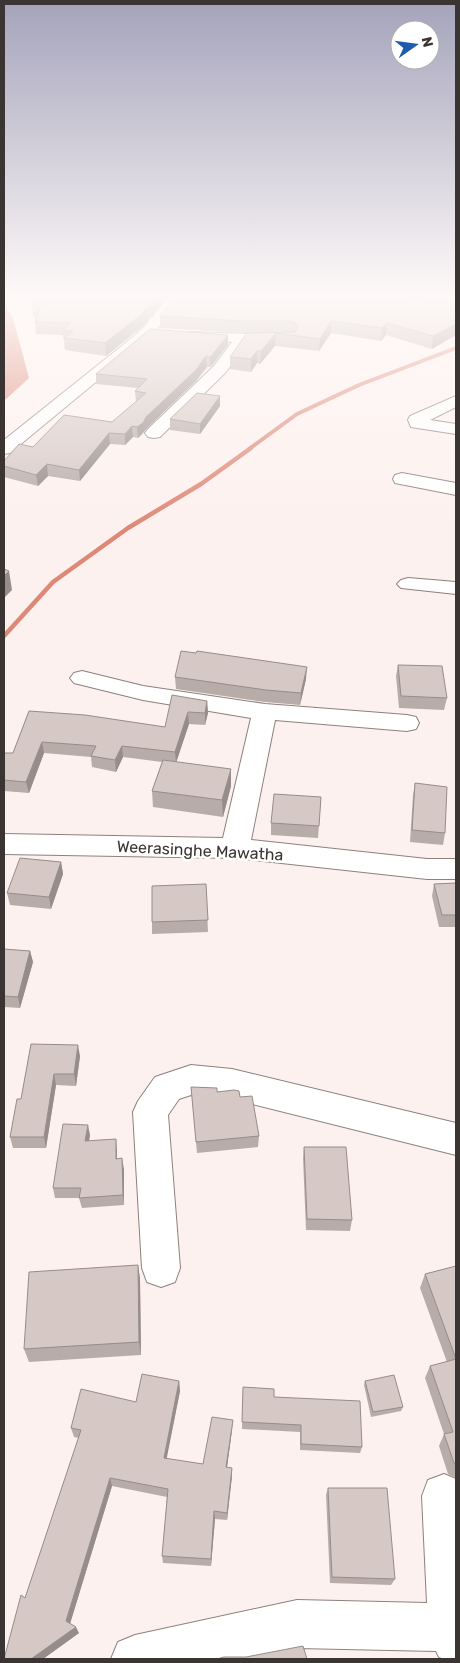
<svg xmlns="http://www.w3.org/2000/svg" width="460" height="1663" font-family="Rubik,sans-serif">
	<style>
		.water { fill: #de8977 }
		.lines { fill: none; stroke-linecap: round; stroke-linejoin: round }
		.stream-far1 { stroke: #de8977; stroke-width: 4 }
		.stream { stroke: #de8977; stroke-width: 4.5 }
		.minor-casing { stroke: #8d807d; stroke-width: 2 }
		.major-casing { stroke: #8d807d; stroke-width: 2 }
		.minor { fill: #fff; fill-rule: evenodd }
		.major { fill: #fff; fill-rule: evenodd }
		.wall { fill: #b8aca9 }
		.shaded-wall { fill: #968c8a }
		.building { fill: #d6c8c5; stroke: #968c8a }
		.labels { text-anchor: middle; stroke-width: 5; stroke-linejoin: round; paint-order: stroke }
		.street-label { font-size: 16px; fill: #3a3533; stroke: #fff }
	</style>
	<rect width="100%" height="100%" fill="#fdf1ef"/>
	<path class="water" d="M4,303L13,318L29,378L4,401Z"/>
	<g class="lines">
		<path class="stream-far1" d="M249,449L297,414L359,385L456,348"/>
		<path class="stream" d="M4,636L53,582L128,528L201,484L251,448"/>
		<defs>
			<path id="minor" d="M191,332L280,335L285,336L287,339L285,342L280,343L247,342L226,372L160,437L154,438L148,437L145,433L148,429L214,366L232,342L186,339L184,336L186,333Z
				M456,396V407L430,420L456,424V434L417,428L411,427L408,420L410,416Z
				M402,473L456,483V495L395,483L393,479L395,475Z
				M408,578L456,582V594L401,588L397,584L401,580Z
				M82,671L143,686L265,704L407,715L416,717L419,723L416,729L407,731L275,720L251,840L427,859H456V879H427L235,858L4,854V834L223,838L251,718L143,700L74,683L70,678L74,673Z
				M191,1065L232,1069L456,1123V1155L232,1099L191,1095L179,1099L168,1115L180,1268L175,1282L161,1287L147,1282L142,1268L133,1112L138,1101L155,1077Z
				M444,1474L456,1479V1659H444L439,1657L436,1651L297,1648L245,1659H111L118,1642L135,1635L297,1600L427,1603L422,1496L428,1480Z"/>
			<path id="major" d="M171,294H185L154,333L143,343L10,453L4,454V440L133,337L144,327Z"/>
		</defs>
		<use href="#minor" class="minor-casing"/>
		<use href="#major" class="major-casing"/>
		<use href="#minor" class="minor"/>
		<use href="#major" class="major"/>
	</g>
	<path class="wall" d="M32,294H169L143,326L106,356L65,350L63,335L36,334L35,322L36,317H33Z
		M412,294H456L432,349L386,335L381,341L331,333L319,351L275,346L260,364L257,363L251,372L230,369V357L247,333L160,328V316L414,299L412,298Z
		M228,345L213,365L210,367H207L196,381L147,428L143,433L138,438L133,437L125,445L110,444L80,481L48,476L38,486L4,477V461L33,447L112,422L136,402L135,391L138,388L96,384V374Z
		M220,406L200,434L170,430V419Z
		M398,665L447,698L444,710L399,708L396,676Z
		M175,677L306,679L300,705L265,702L176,689Z
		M207,701L208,713L205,725L189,724L176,762L231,786L223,817L153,807L152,791L162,762L123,757L116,772L92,767L91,757L44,753L29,793L4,791V753H13L29,711L165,727Z
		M415,783L445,833L443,845L410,842L413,795Z
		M321,797L318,838L271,835V823Z
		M61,862L63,874L51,909L10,905L7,893Z
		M456,883V927H439L432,896L434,884Z
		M206,884L208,932L152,934V922Z
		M4,949L30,951L33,962L20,1008L4,1007Z
		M31,1044L80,1056L76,1086L56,1085L46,1148H13L10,1137L21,1099Z
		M191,1087L240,1097L259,1136L258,1147L197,1153Z
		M90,1135L89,1141L117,1150V1159L124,1169V1205L82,1208L79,1198H55L53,1188Z
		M304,1147L352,1220L350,1231L306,1230L303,1158Z
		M138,1265L140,1279L141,1355L29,1362L24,1349Z
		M456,1266V1478L448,1474L439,1446L444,1434L425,1378L430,1366L447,1362L420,1288L425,1274Z
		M179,1381L180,1391L166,1459L203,1464L232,1430L227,1467L232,1476L227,1520L215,1519L211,1566L163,1563L162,1556L167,1497L112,1486L70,1624L79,1633L43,1659H4L25,1598L79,1438L74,1437L71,1428L136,1402Z
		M365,1381L403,1407L401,1411L371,1417L364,1385Z
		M243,1387L362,1447L360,1453L300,1450V1432L242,1429Z
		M328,1488L395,1579L391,1585L330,1583L326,1495Z"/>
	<path class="shaded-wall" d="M159,294H169L143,326L106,356L105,343Z
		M331,321V333L319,351L320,339Z
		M387,323L386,335L381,341L382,328Z
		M456,324V335L432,349L433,336Z
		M276,333L275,346L260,364L261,351Z
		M228,335V345L210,367V357Z
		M257,351V363L251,372V359Z
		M206,356L207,367L196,381L147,428L143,433L138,438L137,427L146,417Z
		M220,396V406L200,434V424Z
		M132,426L133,437L125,445V434Z
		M109,433L110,444L80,481L79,470Z
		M47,464L48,476L38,486L36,475Z
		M9,571L12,590L4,598V576Z
		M307,667L306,679L300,705L301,693Z
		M207,701L208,713L205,725V713Z
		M188,712L189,724L176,763L175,752Z
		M42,742L44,753L29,793L26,782Z
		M122,746L123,757L116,772L115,760Z
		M231,769V786L223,817L222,800Z
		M61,862L63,874L51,909L49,897Z
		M30,951L33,962L20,1008L18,997Z
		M78,1045L80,1056L76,1086L74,1074Z
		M54,1074L56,1085L46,1148L44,1137Z
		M88,1125L90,1135L87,1152L85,1141Z
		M116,1139L117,1150V1169L116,1159Z
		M122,1158L124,1169V1205L123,1195Z
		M138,1265L140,1279L141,1355L139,1342Z
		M179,1381L180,1391L165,1467L164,1458Z
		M233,1420L232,1430L226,1475V1467Z
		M232,1468V1476L227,1520V1513Z
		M110,1478L112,1486L69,1627L66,1621Z
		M214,1511L215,1519L211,1566V1559Z
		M76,1627L79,1633L43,1659H31Z"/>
	<path class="building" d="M32,294H159L142,314L105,343L64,338L73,331L63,330L70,323L35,322L41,305H32Z
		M177,294H390L418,300L426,294H456V324L433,336L387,323L382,328L331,321L320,339L276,333L261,351H257L251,359L230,357L247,333L295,332L298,328L296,323L289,321H242L160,316Z
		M150,329L228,335L212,355L210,357L206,356L196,370L146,417L143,423L137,427L132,426L125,434L109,433L79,470L47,464L36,475L4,466V461L19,444L33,447L64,415L112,422L146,393L135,391L147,379L96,374Z
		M197,393L220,396L200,424L170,419Z
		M4,569L9,571L4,576Z
		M181,651L196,653L197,651L307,667L301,693L266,690L175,677Z
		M398,665L442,666L447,698L401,696Z
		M172,695L207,701L205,713L188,712L175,752L122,746L115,760L91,756L96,746L42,742L26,782L4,780V753H13L29,711L85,715L165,727Z
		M163,760L231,769L222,800L152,791Z
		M415,783L447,787L445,833L412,830Z
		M274,794L321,797L319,826L271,823Z
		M20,858L61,862L49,897L7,893Z
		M456,883V915H442L434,884Z
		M206,884L208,920L152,922V886Z
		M4,949L30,951L18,997L4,996Z
		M31,1044L78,1045L74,1074H54L44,1137H10L17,1099H21Z
		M191,1087L217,1088V1092L234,1090L239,1091L240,1097L252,1096L259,1136L196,1142Z
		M63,1124L88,1125L85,1141L116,1139V1159L122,1158L123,1195L79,1198L81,1188H53Z
		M304,1147H346L352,1220L307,1219Z
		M138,1265L139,1342L24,1349L29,1272Z
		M456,1266V1464L454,1463L444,1434L453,1432L430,1366L456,1359L425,1274Z
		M142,1374L179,1381L164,1458L203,1464L212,1417L233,1420L226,1467L232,1468L227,1513L214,1511L211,1559L162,1556L168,1489L110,1478L66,1621L76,1627L31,1659H4L21,1595L25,1598L81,1430L71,1428L81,1389L136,1402Z
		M394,1375L403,1407L373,1412L365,1381Z
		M243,1387L274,1389V1397L360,1401L362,1447L301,1444V1425L242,1422Z
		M328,1488H387L395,1579L332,1577Z
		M303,1646L307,1659H217L224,1657H246Z"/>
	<linearGradient id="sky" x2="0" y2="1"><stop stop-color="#a4a3bb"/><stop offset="0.56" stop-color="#fef9f8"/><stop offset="1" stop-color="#fef9f8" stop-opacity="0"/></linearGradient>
	<rect width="460" height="527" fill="url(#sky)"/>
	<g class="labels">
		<g class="street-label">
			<text transform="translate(200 850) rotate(3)" y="6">Weerasinghe Mawatha</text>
		</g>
	</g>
	<rect width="460" height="1663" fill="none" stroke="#3a3533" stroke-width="10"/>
	<g transform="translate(415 45) rotate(76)"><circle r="24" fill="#ffffff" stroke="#b0aead"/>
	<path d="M0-4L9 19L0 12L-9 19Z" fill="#1d5bac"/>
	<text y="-8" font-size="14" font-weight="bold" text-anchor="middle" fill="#3a3533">N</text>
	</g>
</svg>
